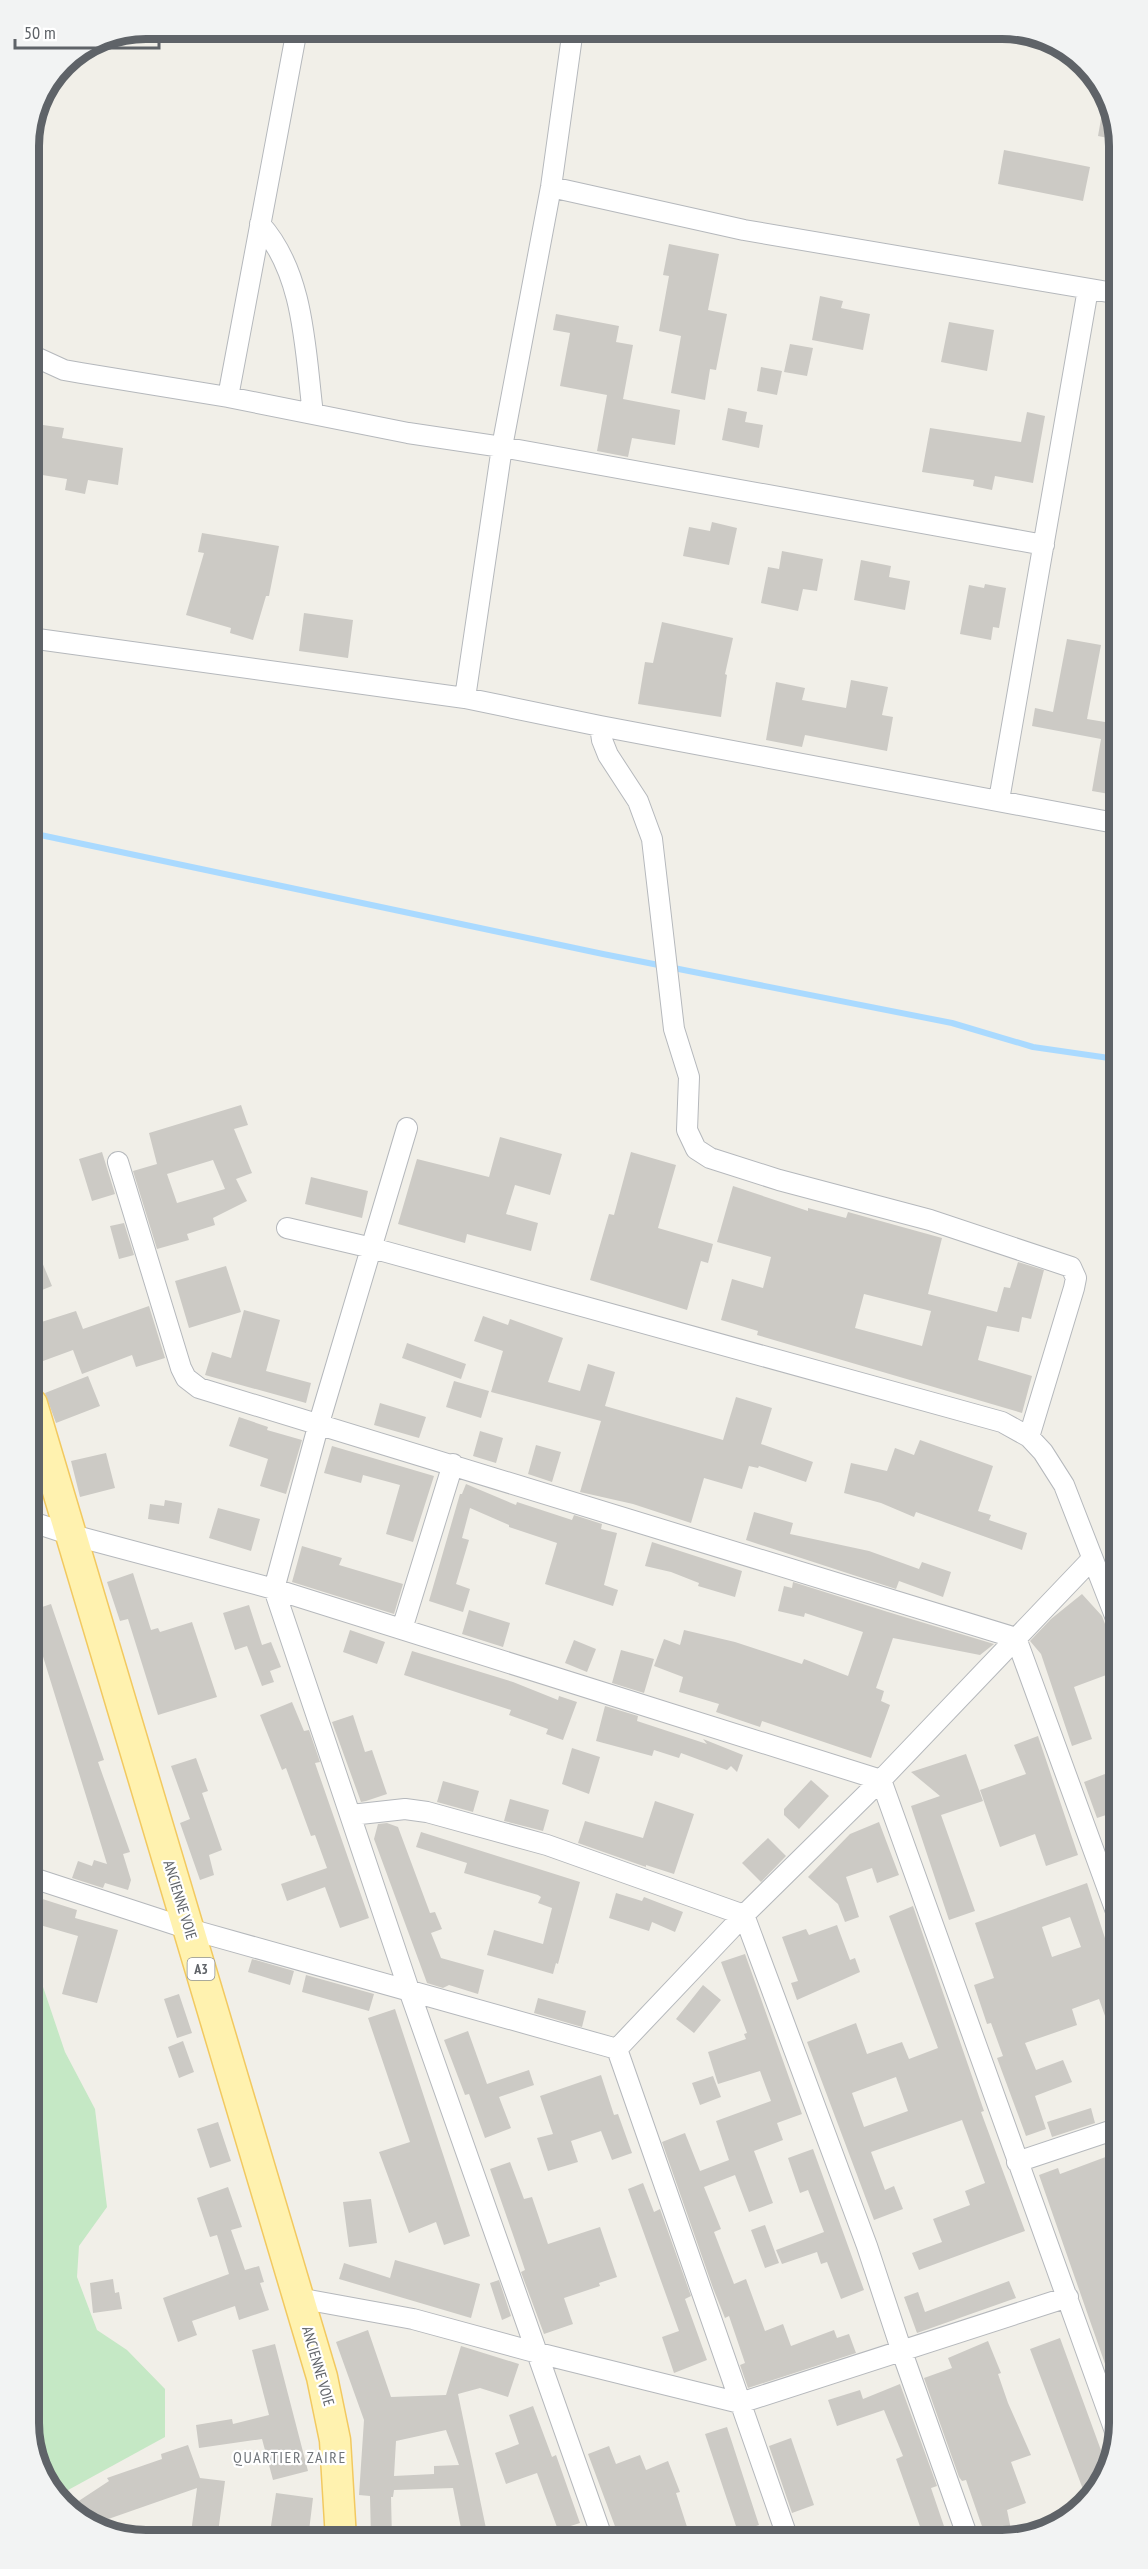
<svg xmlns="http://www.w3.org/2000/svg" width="1148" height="2569" font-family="'PT Sans Narrow',sans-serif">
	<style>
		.green { fill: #c5e8c5 }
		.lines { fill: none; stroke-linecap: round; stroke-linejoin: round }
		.stream { stroke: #aadaff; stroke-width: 6 }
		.building { fill: #cccac5; fill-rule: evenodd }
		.minor-casing { stroke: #b5b8bc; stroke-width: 22 }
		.primary-casing { stroke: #f2c960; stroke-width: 33 }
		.minor { stroke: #fff; stroke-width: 20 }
		.primary { stroke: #fff2af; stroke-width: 30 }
		.labels { text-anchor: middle; stroke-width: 4.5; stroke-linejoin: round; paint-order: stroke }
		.shield { fill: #fff; stroke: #8f9295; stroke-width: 1.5 }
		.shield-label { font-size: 14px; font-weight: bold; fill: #5f6368 }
		.street-label { font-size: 15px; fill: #5f6368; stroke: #fff }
		.neighbourhood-label { font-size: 16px; letter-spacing: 1.5px; fill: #70757a; stroke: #fff }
		.rim { fill: none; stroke: #5f6368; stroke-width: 8 }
	</style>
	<rect width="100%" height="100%" fill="#f1efe8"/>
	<path class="green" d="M34,1971L38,1972L65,2052L95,2109L107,2207L79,2246L77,2277L97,2330L127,2350L165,2389V2437L59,2495L35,2461Z"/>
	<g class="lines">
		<path class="stream" d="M31,833L603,954L952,1023L1033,1047L1116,1059"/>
	</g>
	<path class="building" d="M1105,96L1113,108V139L1098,136Z
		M1004,150L1090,167L1083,201L998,184Z
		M669,244L719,254L708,310L727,314L716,370L710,369L705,400L671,393L681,336L659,331L669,276L663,275Z
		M820,296L843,301L841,308L870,314L863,350L812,340Z
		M556,314L619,326L616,342L633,345L623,399L680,410L675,445L632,438L628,457L597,451L607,395L560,386L570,333L553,330Z
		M949,322L994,330L987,371L941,362Z
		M790,344L813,348L807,376L784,372Z
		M761,367L782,371L777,395L757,391Z
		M728,408L747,412L745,422L763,425L759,448L722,440Z
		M1027,412L1045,416L1033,483L995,476L992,490L973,486L974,480L922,472L930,428L1021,442Z
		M36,424L64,428L62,438L123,448L118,485L88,480L85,494L65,490L67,479L30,473Z
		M712,522L737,528L729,565L683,556L689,527L710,531Z
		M202,533L279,546L269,596H266L253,640L230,633L231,628L186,615L204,553L198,552Z
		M782,551L823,559L817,591L803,589L798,611L761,603L768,567L779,569Z
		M861,560L891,566L889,577L910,581L905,610L854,600Z
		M985,584L1006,588L999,628L993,627L991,640L960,634L969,585L984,588Z
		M304,613L353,620L348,658L299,651Z
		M662,622L733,638L725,674L727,675L721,717L638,704L645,662L653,663Z
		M1067,639L1101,645L1087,719L1105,722L1107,708L1115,709V795L1092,791L1101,739L1032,726L1035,708L1053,712Z
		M851,680L888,687L882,715L893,717L887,751L805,735L802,747L766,740L776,682L805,688L802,700L846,708Z
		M241,1105L248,1125L234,1129L252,1173L236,1179L247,1201L213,1218L215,1225L187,1234L189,1240L157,1249L133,1171L157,1164L149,1133ZM213,1160L225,1189L177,1203L167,1174Z
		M500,1137L562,1154L550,1195L515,1185L506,1214L538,1223L531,1251L467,1234L465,1243L398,1224L417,1159L489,1177Z
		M102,1152L115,1194L92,1201L79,1159Z
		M631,1152L676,1165L658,1228L713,1244L708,1263L701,1261L687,1310L590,1280L609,1214L614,1215Z
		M311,1177L368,1191L362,1218L305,1204Z
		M733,1186L808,1211V1208L846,1218L848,1212L942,1238L928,1294L997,1312L1004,1287L1010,1288L1018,1262L1044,1270L1031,1319L1022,1317L1019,1332L987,1326L978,1360L1032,1376L1022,1413L757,1335L758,1331L721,1320L732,1279L763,1288L771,1257L717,1242ZM864,1294L931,1311L922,1346L855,1328Z
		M124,1223L134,1255L119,1259L110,1226Z
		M32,1238L52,1286L32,1294Z
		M226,1266L241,1312L189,1328L175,1281Z
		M149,1306L165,1358L136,1367L132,1355L82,1374L73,1350L43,1361L32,1332V1325L76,1311L83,1329Z
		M244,1310L280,1320L266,1371L311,1383L306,1403L205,1375L212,1352L231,1358Z
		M483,1316L508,1325L510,1319L563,1338L548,1382L580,1391L588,1364L615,1372L605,1406L723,1440L736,1397L772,1408L761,1444L813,1462L806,1482L759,1466L758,1468L749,1466L742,1489L704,1478L691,1523L633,1504L580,1492L601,1421L491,1392L503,1351L474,1341Z
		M407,1343L466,1364L461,1379L402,1358Z
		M88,1376L100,1406L56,1423L45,1393Z
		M454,1381L489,1391L481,1418L446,1407Z
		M380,1403L426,1417L419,1438L374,1425Z
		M239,1417L268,1427L267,1430L302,1440L286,1494L260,1486L268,1459L229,1446Z
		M480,1431L503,1438L496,1463L473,1456Z
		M920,1440L993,1466L978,1511L991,1515L989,1520L1027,1533L1022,1550L916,1512L914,1517L881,1503L844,1493L851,1463L887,1471L895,1448L914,1455Z
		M536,1445L561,1452L552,1482L528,1474Z
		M332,1446L434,1476L413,1542L386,1534L400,1485L363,1475L361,1483L324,1473Z
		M106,1453L115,1488L80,1497L71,1461Z
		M466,1484L516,1505L517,1502L572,1520L574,1515L602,1524L601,1529L617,1533L604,1585L618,1590L613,1606L545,1584L557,1543L509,1527V1525L470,1508L462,1538L469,1540L456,1584L470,1589L463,1612L429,1601L460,1494H462Z
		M165,1500L182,1503L179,1524L148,1519L150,1504L164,1506Z
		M218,1508L260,1519L251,1551L209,1538Z
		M754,1512L793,1523L790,1534L869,1551L919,1569L922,1562L951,1572L943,1597L899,1581L896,1589L746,1540Z
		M652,1542L742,1571L735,1597L698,1586L699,1583L671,1572L645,1566Z
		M302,1546L342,1558L339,1565L403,1584L394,1614L292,1582Z
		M133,1573L151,1630L158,1628L160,1632L192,1622L217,1697L158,1715L128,1619L120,1621L107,1582Z
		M793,1582L888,1612L994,1644L980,1655L893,1638L876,1688L884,1691L881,1701L890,1705L871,1758L762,1721L760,1727L716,1712L719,1704L679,1692L683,1677L654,1666L664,1639L680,1645L684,1630L735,1642L802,1664L804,1659L848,1676L863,1632L805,1613L804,1617L778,1611L784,1586L792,1588Z
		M1082,1594L1102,1616L1117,1656V1671L1074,1687L1092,1739L1072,1746L1041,1654L1030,1641L1051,1619Z
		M51,1604L104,1760L98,1762L130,1852L123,1854L131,1880L128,1890L105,1883L103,1888L72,1878L78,1861L92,1866L94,1860L107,1864L41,1650L33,1652V1610Z
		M249,1605L262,1645L271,1642L281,1667L270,1671L274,1682L262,1686L247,1646L235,1650L223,1613Z
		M469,1610L510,1623L503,1647L462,1634Z
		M350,1630L385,1642L377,1664L343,1652Z
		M574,1640L596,1649L587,1672L565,1663Z
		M621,1650L654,1659L644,1693L612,1683Z
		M412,1651L513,1682L558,1700L559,1696L577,1702L563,1740L546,1734L548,1729L509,1715L511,1710L404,1675Z
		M292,1702L304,1731L309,1730L320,1762L315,1763L369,1918L340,1928L325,1887L287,1901L281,1884L327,1868L315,1835L311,1836L286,1768L282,1770L260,1715Z
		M605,1706L638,1716L637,1721L707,1744L703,1739L743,1755L737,1772L731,1766L727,1770L681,1753L679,1758L654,1750L652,1756L596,1741Z
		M353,1715L365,1752L372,1750L387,1794L366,1801L361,1802L332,1722Z
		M1038,1736L1078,1855L1046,1866L1035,1834L1000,1847L980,1790L1026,1774L1014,1745Z
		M572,1748L600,1757L589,1794L562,1784Z
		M966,1754L983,1801L941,1815L975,1911L949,1920L911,1806L940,1796L911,1772Z
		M196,1758L208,1791L202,1793L222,1850L209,1855L214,1875L200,1880L180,1823L190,1819L171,1766Z
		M1105,1774L1118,1811L1097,1818L1084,1782Z
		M811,1780L829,1796L799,1829L784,1815V1809Z
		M443,1781L479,1791L473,1812L437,1802Z
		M510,1799L549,1810L543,1831L504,1821Z
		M655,1801L694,1814L674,1874L646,1865V1867L578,1843L585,1821L643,1838Z
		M879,1822L899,1875L877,1883L872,1868L846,1877L859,1917L845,1922L838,1904L808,1877L850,1834Z
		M387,1823L398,1827L430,1913L435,1912L442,1929L431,1933L441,1958L484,1970L478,1994L449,1985L443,1988L427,1983L374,1839L378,1824Z
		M421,1832L580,1882L558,1964L556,1963L553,1974L487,1955L494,1930L543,1944L552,1908L538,1903L541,1897L538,1895L464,1873L467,1863L416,1847Z
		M768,1838L786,1856L761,1882L742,1863Z
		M1087,1883L1118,1978V2046L1116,2047L1099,1999L1072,2009L1077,2025L1025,2043L1036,2070L1063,2060L1072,2082L1035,2096L1046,2129L1026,2136L997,2058L1003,2056L991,2023L987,2024L974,1985L994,1978L975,1923ZM1070,1917L1081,1947L1052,1957L1042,1927Z
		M616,1893L642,1901L644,1897L683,1912L675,1932L652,1922L649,1931L609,1918Z
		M33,1896L77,1910L75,1918L118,1930L97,2003L62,1994L78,1936L33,1923Z
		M913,1906L984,2111L981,2112L1025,2231L919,2270L912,2253L942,2242L933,2219L970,2205L965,2191L985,2183L962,2120L871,2152L885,2190L894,2186L903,2209L874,2220L807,2042L856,2023L867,2054L902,2042L909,2059L938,2048L889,1916ZM896,2077L908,2111L864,2127L852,2093Z
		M837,1925L850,1960L855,1958L860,1972L797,2000L791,1983L798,1981L782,1937L806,1929L809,1935Z
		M745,1954L802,2114L777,2123L783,2140L754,2151L773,2203L749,2212L735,2175L704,2187L721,2229L714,2232L734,2284L746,2279L765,2331L783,2324L791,2346L834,2330L837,2338L849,2334L856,2353L748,2388L740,2365L745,2363L729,2316L725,2318L713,2288L662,2142L685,2133L700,2171L729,2160L716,2121L771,2101L760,2071L718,2084L708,2052L746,2039L744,2034L747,2033L721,1962Z
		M252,1959L294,1971L290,1985L248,1972Z
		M306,1975L374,1994L369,2011L302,1992Z
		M703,1985L721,2000L694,2033L676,2019Z
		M179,1994L192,2033L177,2038L164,1999Z
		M538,1998L586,2011L582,2027L534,2013Z
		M395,2009L470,2236L444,2245L436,2222L409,2233L379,2152L410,2142L368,2018Z
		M468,2031L487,2084L529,2070L534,2085L499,2097L511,2128L485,2138L469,2094L465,2095L444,2040Z
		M183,2041L194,2072L179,2078L168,2047Z
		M601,2075L614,2115L618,2114L632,2153L612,2160L601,2131L571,2141L578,2162L548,2171L537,2138L553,2134L540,2096Z
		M713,2076L721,2097L700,2105L692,2083Z
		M1091,2108L1095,2123L1052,2137L1047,2122Z
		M218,2122L231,2161L210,2168L197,2129Z
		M813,2149L864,2290L841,2299L827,2262L821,2264L817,2252L782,2264L776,2250L824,2232L808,2190L800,2193L788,2158Z
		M1119,2152V2173L1112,2176L1119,2194L1118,2401L1039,2175L1058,2168L1060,2174Z
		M510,2162L524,2199L532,2197L548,2244L600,2227L617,2277L599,2283L600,2286L564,2298L573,2324L544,2334L521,2272L525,2270L520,2255L490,2169Z
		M643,2183L654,2212L660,2209L691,2296L685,2299L707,2360L674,2373L662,2337L679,2331L628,2189Z
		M228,2187L242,2227L231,2230L245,2270L259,2266L264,2282L260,2283L269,2310L239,2320L235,2306L192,2321L197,2335L178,2342L163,2298L229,2274L217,2235L210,2237L197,2198Z
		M371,2199L377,2243L349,2247L343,2202Z
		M765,2225L779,2263L765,2268L751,2230Z
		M395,2260L480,2284L471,2318L339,2279L344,2263L390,2278Z
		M113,2279L115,2293L119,2292L122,2309L93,2313L90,2283Z
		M499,2280L511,2316L502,2320L490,2283Z
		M1009,2281L1016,2298L917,2333L904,2297L918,2292L925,2312Z
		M368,2330L391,2397L446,2395L461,2346L519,2364L508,2397L480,2388L458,2394L488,2538H463L453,2488L394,2490L393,2497H391L392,2539H371L370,2496L359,2495L364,2420L336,2342ZM446,2430L459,2465L434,2466V2474L394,2476L396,2441Z
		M1060,2338L1106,2464L1095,2494L1087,2500L1030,2349Z
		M988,2341L1001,2373L998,2374L1008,2403L1031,2455L1011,2462L1026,2503L1007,2510L1012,2534L985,2535L966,2480L962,2481L959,2477L924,2378L952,2368L948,2358Z
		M275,2344L308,2471L273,2480L262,2439L199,2448L196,2425L232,2419L233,2424L269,2415L252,2350Z
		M900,2384L937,2486L931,2488L947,2535H923L896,2459L903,2456L884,2410L837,2426L828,2400L860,2390L863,2399Z
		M533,2406L552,2457L556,2455L580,2523L558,2530L537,2473L506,2484L495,2453L519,2444L509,2415Z
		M727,2427L759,2525L738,2532L705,2434Z
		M791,2438L814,2505L792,2513L769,2446Z
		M188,2445L200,2478L225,2481L217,2540H190L197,2488L94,2524L74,2516L68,2508L109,2481L107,2478L162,2459L161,2454Z
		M609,2446L616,2464L640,2455L646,2470L668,2461L680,2492L676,2493L690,2536L619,2537L588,2454Z
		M276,2493L313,2498L308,2539H269Z"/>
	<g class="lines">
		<defs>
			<path id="minor" d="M551,187L744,230L1114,293
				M260,224C305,274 305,351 313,414
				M29,354L64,370L81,373L228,397L408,433L502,447L1044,545
				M228,397L297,29
				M30,638L465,698L600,726L1115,823
				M465,698L502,447L551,187L573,29
				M600,726L602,740L608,755L638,801L652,839L674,1029L689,1077L687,1130L696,1149L710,1158L779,1180L930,1220L1071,1267L1076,1278L1074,1288L1029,1437
				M999,800L1088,289
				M407,1128L319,1423L274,1589L409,1990L602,2537
				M118,1162L181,1368L186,1378L199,1388L1016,1638L1118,1917
				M287,1228L372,1248L1002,1422L1029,1437L1043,1452L1064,1485L1117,1621
				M32,1522L72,1535L274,1589L881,1780L1116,2434
				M402,1629L453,1464
				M351,1815L405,1809L427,1812L547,1845L744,1915L867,2246L902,2352L967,2535
				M33,1878L189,1929L617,2049
				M617,2049L744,1915L881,1780L1091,1560
				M617,2049L787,2536
				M1017,2162L1119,2128
				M298,2298L413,2319L538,2353L740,2403L1068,2297"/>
			<path id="primary" d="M32,1404L322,2377L335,2440L341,2539"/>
		</defs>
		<use href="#minor" class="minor-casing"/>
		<use href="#primary" class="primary-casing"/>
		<use href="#minor" class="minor"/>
		<use href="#primary" class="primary"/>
	</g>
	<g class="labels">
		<rect class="shield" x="187.5" y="1958" width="27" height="22" rx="4.5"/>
		<g class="shield-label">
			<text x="201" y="1974">A3</text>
		</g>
		<g class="street-label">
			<text transform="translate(180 1900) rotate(73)" y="5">ANCIENNE VOIE</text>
			<text transform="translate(318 2366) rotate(74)" y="5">ANCIENNE VOIE</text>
		</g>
		<g class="neighbourhood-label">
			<text x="290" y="2463">QUARTIER ZAIRE</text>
		</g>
	</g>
	<path d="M0 0H1148V2569H0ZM146 39H1002A107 107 0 0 1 1109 146V2423A107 107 0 0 1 1002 2530H146A107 107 0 0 1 39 2423V146A107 107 0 0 1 146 39Z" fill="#f2f3f3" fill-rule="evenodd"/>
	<path class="rim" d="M146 39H1002A107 107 0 0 1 1109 146V2423A107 107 0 0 1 1002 2530H146A107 107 0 0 1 39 2423V146A107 107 0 0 1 146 39Z"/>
	<path d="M15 39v9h144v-9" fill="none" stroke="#5f6368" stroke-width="3"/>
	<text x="24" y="39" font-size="18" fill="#5f6368" stroke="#ffffff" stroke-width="4.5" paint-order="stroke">50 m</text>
</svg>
